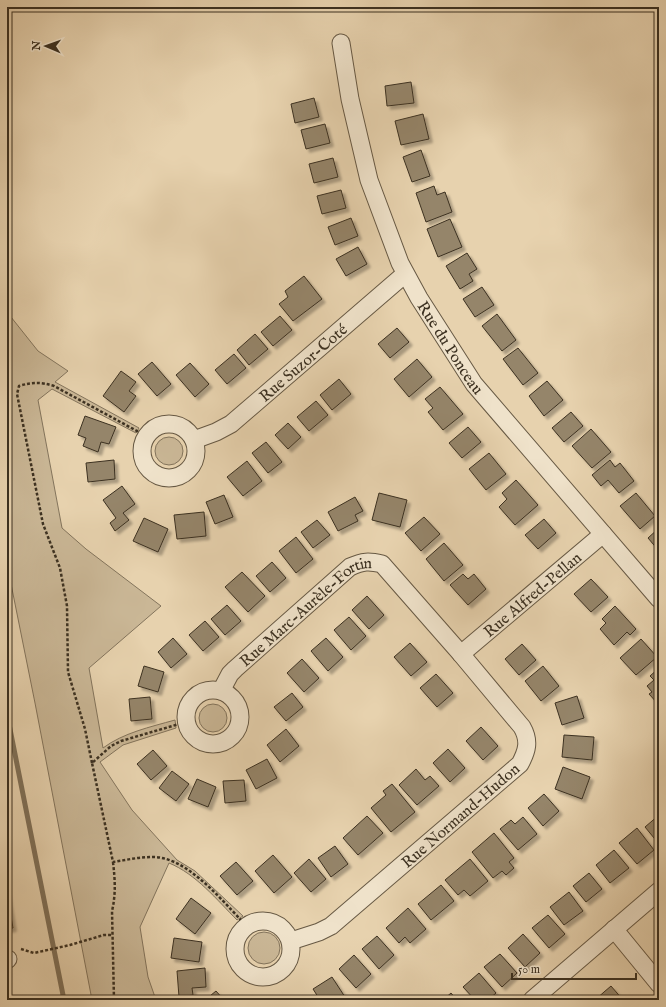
<svg xmlns="http://www.w3.org/2000/svg" width="666" height="1007" font-family="'IM FELL English',serif">
	<style>
		.green { fill: #cab796; stroke: #83745c }
		.lines { fill: none; stroke-linecap: round; stroke-linejoin: round }
		.stream { stroke: #807159; stroke-width: 5 }
		.building { fill: #95856a; stroke: #3c3121; filter: url(#shadow) }
		.minor-casing { stroke: #675944; stroke-width: 19 }
		.path { stroke: #3c3121; stroke-width: 2.5; stroke-dasharray: 3 2; stroke-linecap: butt }
		.minor { stroke: #efe2ca; stroke-width: 17 }
		.labels { text-anchor: middle; stroke-width: 3; stroke-linejoin: round; paint-order: stroke }
		.street-label { font-size: 16px; fill: #3c3121; stroke: #efe2ca }
	</style>
	<defs>
		<filter id="shadow"><feDropShadow dx="3.5" dy="3.5" stdDeviation="1" flood-color="#0004"/></filter>
	</defs>
	<rect width="100%" height="100%" fill="#e7d2ae"/>
	<filter id="stains"><feTurbulence type="fractalNoise" baseFrequency=".005" numOctaves="4"/><feColorMatrix values="0 0 0 0 .2 0 0 0 0 .09 0 0 0 0 .02 0 0 0 .5 -.17"/></filter>
	<radialGradient id="worn" r=".72"><stop offset=".6" stop-color="#630" stop-opacity="0"/><stop offset="1" stop-color="#630" stop-opacity=".3"/></radialGradient>
	<path class="green" d="M7,312L38,351L68,371L55,382L139,428L136,433L52,389L38,400L62,528L86,549L161,606L89,668L103,748C123,733 150,727 175,720L176,728L123,745L100,762L132,810L177,860L195,871L243,916L237,920C217,900 196,874 169,863L140,927L148,977L156,1000H92L35,703L7,564Z
		M155 451a14 14 0 1 1 28 0a14 14 0 1 1-28 0Z
		M199 718a14 14 0 1 1 28 0a14 14 0 1 1-28 0Z
		M248 948a16 16 0 1 1 32 0a16 16 0 1 1-32 0Z"/>
	<g class="lines">
		<path class="stream" d="M7,11L12,7
			M7,714L64,1000"/>
	</g>
	<path class="building" d="M411,82L414,103L387,106L385,86Z
		M314,98L319,117L295,123L291,104Z
		M423,114L429,139L401,145L395,121Z
		M325,124L330,143L306,149L301,130Z
		M421,150L430,176L412,182L403,157Z
		M333,158L338,177L314,183L309,164Z
		M434,186L437,195L445,192L452,212L426,222L416,193Z
		M341,190L346,208L322,214L317,196Z
		M351,218L358,236L335,245L328,227Z
		M450,219L462,247L438,257L427,229Z
		M358,247L367,264L346,276L336,259Z
		M467,253L477,269L469,274L473,281L460,289L446,266Z
		M304,276L322,299L293,321L279,304L288,297L285,291Z
		M482,287L494,305L475,317L463,299Z
		M497,314L516,340L502,351L482,326Z
		M280,316L292,330L273,346L261,332Z
		M397,328L409,342L390,358L378,344Z
		M255,334L268,349L249,365L237,350Z
		M518,348L538,373L523,385L503,359Z
		M234,354L246,368L227,384L215,370Z
		M417,359L432,377L409,397L394,379Z
		M152,362L171,384L157,396L138,374Z
		M190,363L209,384L195,397L176,375Z
		M121,371L136,382L129,391L136,396L124,412L103,396Z
		M339,379L351,394L332,410L320,395Z
		M547,381L563,400L544,416L529,396Z
		M440,387L463,414L443,430L428,412L433,408L425,399Z
		M316,401L328,415L309,431L297,417Z
		M571,412L583,426L564,442L552,428Z
		M85,416L116,427L109,444L101,442L98,452L83,446L86,438L78,435Z
		M288,423L301,437L288,449L275,435Z
		M468,427L481,442L462,458L449,443Z
		M591,429L611,452L592,468L572,446Z
		M266,442L282,462L268,473L252,453Z
		M489,453L506,474L486,490L469,469Z
		M114,460L115,479L88,482L86,463Z
		M610,460L615,467L620,463L634,481L619,493L608,480L601,486L592,475Z
		M247,461L262,481L243,496L227,477Z
		M516,480L538,505L515,525L499,507L507,499L502,493Z
		M122,486L135,504L123,513L129,520L115,531L110,523L116,518L103,500Z
		M379,493L407,500L400,527L372,520Z
		M636,493L655,516L640,529L620,506Z
		M224,495L233,517L215,524L206,502Z
		M355,497L363,511L355,515L358,521L338,531L328,512Z
		M204,512L206,536L177,539L174,515Z
		M424,517L440,534L421,551L405,533Z
		M144,518L168,529L158,552L133,541Z
		M544,519L556,533L538,549L525,535Z
		M317,520L330,535L313,548L301,532Z
		M659,528V551L648,538Z
		M296,537L313,559L296,573L279,551Z
		M444,543L463,565L444,581L426,559Z
		M272,562L286,578L270,592L256,576Z
		M242,572L265,596L248,612L225,587Z
		M463,574L468,579L474,574L486,589L468,605L450,585Z
		M591,579L608,597L591,612L574,594Z
		M367,596L384,615L369,629L352,610Z
		M227,605L241,621L225,635L211,619Z
		M615,606L636,629L630,635L627,632L614,645L600,629L606,623L602,619Z
		M349,617L366,636L351,650L334,630Z
		M205,621L219,637L203,651L189,635Z
		M173,638L187,654L171,668L158,652Z
		M326,638L343,657L328,671L311,651Z
		M641,639L657,657L636,675L620,658Z
		M410,643L427,662L411,676L394,657Z
		M522,644L536,660L519,675L505,659Z
		M302,659L319,678L304,692L287,673Z
		M144,666L164,672L158,692L138,686Z
		M543,666L559,686L541,701L525,681Z
		M659,668V705L649,694L652,692L647,686L654,680L650,676Z
		M436,674L453,693L437,707L420,688Z
		M292,693L303,707L286,721L274,707Z
		M577,696L584,718L562,725L555,703Z
		M150,697L152,719L131,721L129,699Z
		M481,727L498,746L483,760L466,741Z
		M286,729L299,746L280,762L267,745Z
		M564,735L594,737L592,760L562,757Z
		M448,749L465,768L450,782L433,763Z
		M153,750L167,766L151,780L137,764Z
		M267,759L277,778L256,789L246,770Z
		M563,767L590,777L582,799L555,789Z
		M416,769L425,780L430,776L439,786L417,805L399,785Z
		M172,771L189,784L176,801L159,788Z
		M197,779L216,787L208,807L188,799Z
		M244,780L246,801L225,803L223,781Z
		M392,784L415,812L391,832L371,808L386,795L383,791Z
		M544,794L559,811L543,826L528,808Z
		M659,815V844L645,827Z
		M367,816L383,833L358,855L343,838Z
		M523,817L537,834L518,850L500,829L511,820L515,824Z
		M637,828L654,850L637,864L619,843Z
		M494,833L514,858L509,862L514,868L506,875L502,871L493,878L472,852Z
		M335,846L348,864L331,877L318,858Z
		M614,850L629,868L610,883L596,865Z
		M273,855L292,877L274,893L255,871Z
		M309,859L326,879L311,892L294,873Z
		M470,859L488,881L470,896L464,890L458,895L445,880Z
		M236,862L253,881L237,895L220,876Z
		M589,873L602,889L586,902L573,886Z
		M441,885L454,901L431,920L418,904Z
		M569,892L583,911L564,925L550,907Z
		M7,893L13,928L7,929Z
		M191,898L211,913L195,934L176,919Z
		M408,908L426,929L410,943L405,937L399,943L386,928Z
		M548,915L565,934L549,948L532,928Z
		M523,934L540,953L525,967L508,948Z
		M377,936L394,955L379,969L362,949Z
		M174,938L202,942L199,962L171,958Z
		M500,954L517,973L502,987L484,967Z
		M354,955L371,974L356,988L339,969Z
		M205,968L206,987L192,988L193,995L179,997L177,971Z
		M479,973L496,993L488,1000H475L463,987Z
		M332,977L345,997L341,1000H320L313,989Z
		M611,986L623,1000H595L604,992Z
		M216,991L224,1000H205Z
		M451,993L457,1000H443Z"/>
	<g class="lines">
		<defs>
			<g id="minor">
				<path id="s1" d="M341,43L350,99L369,180L400,263L419,298L474,384L659,599"/>
				<circle cx="169" cy="451" r="27"/>
				<path id="s2" d="M194,440L216,432L231,424L405,274"/>
				<path id="s3" d="M461,654L603,534"/>
				<circle cx="213" cy="717" r="27"/>
				<path id="s4" d="M221,691L230,674L235,669L350,567C363,561 369,561 382,564L461,654L522,727C530,741 527,751 520,764L331,926L319,932L291,941"/>
				<circle cx="263" cy="949" r="28"/>
				<path d="M614,929L659,984"/>
				<path d="M7,960L8,959"/>
				<path d="M532,1000L659,891"/>
			</g>
		</defs>
		<use href="#minor" class="minor-casing"/>
		<path class="path" d="M186,722L121,741L111,746L92,763L113,862C126,860 139,857 152,857C185,856 219,897 240,919L245,927
			M92,763L85,729L68,672L67,606L60,568L43,524L17,394L19,386C32,382 41,382 54,386L137,431L145,438
			M113,862C115,879 116,894 112,911L114,1000
			M21,949L34,953L70,945L104,935H112"/>
		<use href="#minor" class="minor"/>
	</g>
	<g class="labels">
		<g class="street-label">
			<text dy="6" stroke="none"><textPath href="#s1" startOffset="327">Rue du Ponceau</textPath></text>
			<text dy="6" stroke="none"><textPath href="#s2" startOffset="135">Rue Suzor-Coté</textPath></text>
			<text dy="6" stroke="none"><textPath href="#s3" startOffset="93">Rue Alfred-Pellan</textPath></text>
			<text dy="6" stroke="none"><textPath href="#s4" startOffset="119">Rue Marc-Aurèle-Fortin</textPath></text>
			<text transform="translate(460 815) rotate(-41)" y="6">Rue Normand-Hudon</text>
		</g>
	</g>
	<rect width="666" height="1007" fill="none" stroke="#e7d2ae" stroke-width="24"/>
	<rect x="8" y="8" width="650" height="991" fill="none" stroke="#3c3121" stroke-width="2"/>
	<rect x="12" y="12" width="642" height="983" fill="none" stroke="#3c3121"/>
	<g transform="translate(46 46) rotate(272)" stroke="#efe2ca" stroke-width="3" paint-order="stroke">
	<path d="M0-3L7 15L0 10L-7 15Z" fill="#3c3121"/>
	<text y="-6" font-size="11" font-weight="bold" text-anchor="middle" fill="#3c3121">N</text>
	</g>
	<path d="M512 973v6h124v-6" fill="none" stroke="#3c3121" stroke-width="2"/>
	<text x="518" y="973" font-size="12" fill="#3c3121" stroke="#efe2ca" stroke-width="3" paint-order="stroke">50 m</text>
	<rect width="100%" height="100%" filter="url(#stains)"/>
	<rect width="100%" height="100%" fill="url(#worn)"/>
</svg>
